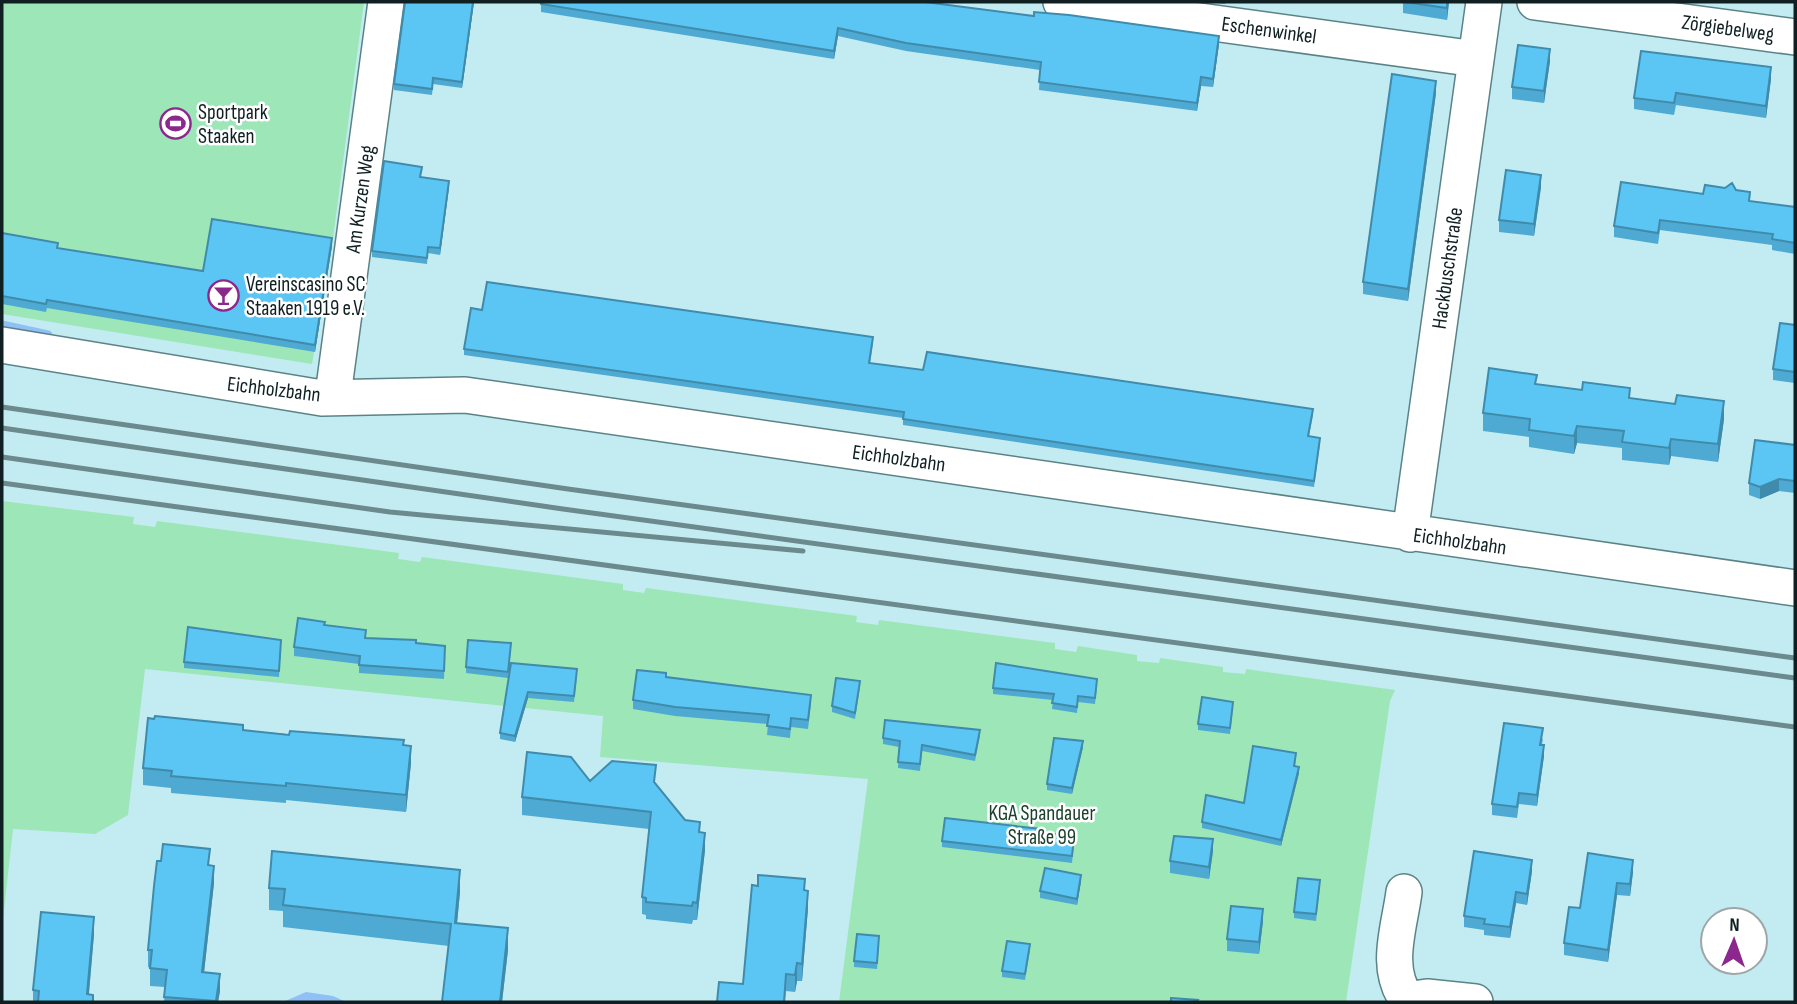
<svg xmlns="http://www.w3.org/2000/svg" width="1797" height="1004" font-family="'Sofia Sans Condensed',sans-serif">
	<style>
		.green { fill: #9de6b8 }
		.water { fill: #91bff7 }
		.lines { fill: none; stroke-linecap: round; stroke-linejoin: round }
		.stream { stroke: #91bff7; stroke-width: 9 }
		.street-casing { stroke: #5b8387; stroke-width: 38 }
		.street { stroke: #fff; stroke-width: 35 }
		.rail { stroke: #6c898d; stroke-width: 5 }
		.wall { fill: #4eaad2 }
		.shaded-wall { fill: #408bab }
		.building { fill: #5bc6f4; stroke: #408bab; stroke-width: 2 }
		.labels { text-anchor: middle; stroke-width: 5; stroke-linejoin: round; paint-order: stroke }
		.street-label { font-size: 21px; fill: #102022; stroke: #fff }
		.poi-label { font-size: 21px; fill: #102022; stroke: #fff; text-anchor: start }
		.park-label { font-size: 21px; fill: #1b422c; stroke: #fff }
	</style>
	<rect width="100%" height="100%" fill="#c2ecf1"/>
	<path class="green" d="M2,2H364L332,246L312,364L2,314Z
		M2,501L134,517L133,524L155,527L157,521L399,553L398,559L420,562L422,557L623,584V590L644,593L646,588L857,616L856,622L878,625L879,620L1055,643V649L1076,652L1078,646L1137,655V661L1159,663L1160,658L1223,667V672L1245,674L1246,669L1395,690L1390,701L1346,1002H839L868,779L600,757L603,716L145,669L128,815L95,834L13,829L2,928Z"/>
	<path class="water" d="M306,992L333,996L346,1002H283Z"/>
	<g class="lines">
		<path class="stream" d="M2,325L48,335"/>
		<defs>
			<path id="street" d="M1061,2L1476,59
				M1535,2L1795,37
				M2,345L322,398L465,395L1795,588
				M333,395L386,2
				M1410,534L1484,2
				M1404,892C1399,930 1384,967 1407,1000
				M1407,1000L1427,997L1475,1002"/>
		</defs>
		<use href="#street" class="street-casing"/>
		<use href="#street" class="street"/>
		<path class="rail" d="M2,407L568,489L1795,658
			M2,428L563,509L1795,678
			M2,457L390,512L803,551
			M2,483L1795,727"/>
	</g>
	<path class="wall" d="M474,2L462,88L433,84L432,95L394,90V84Z
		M541,2L1219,44L1213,87L1201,86L1197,111L1039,90L1040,70L906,51L838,36L834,59L541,12Z
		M1207,2H1226L1225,4Z
		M1403,2H1449L1447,20L1403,13Z
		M1550,61L1544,103L1512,99V87Z
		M1771,79L1766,118L1676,105L1674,115L1634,109V98Z
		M1436,93L1408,301L1363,294V282Z
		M421,177L449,187L440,255L428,253L427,264L372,257V251Z
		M1541,187L1534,236L1499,232V220Z
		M1736,190L1750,201L1795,207V254L1772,250V245L1660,230L1658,244L1614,237V226L1703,194Z
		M2,233L58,248L203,271L332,246L315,352L47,308L46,312L2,304Z
		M482,310L873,343L870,364L1313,415L1309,436L1320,444L1314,487L903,425V418L464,355V349Z
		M1795,325V383L1773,380V369Z
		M1537,384L1630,398L1724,419L1718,462L1671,456L1669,465L1622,460V448L1577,443L1574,454L1529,447V437L1483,431V413Z
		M1795,445V493L1779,491L1760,499L1749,495V483Z
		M325,625L366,638L445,646L444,679L359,673V664L294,656V647Z
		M281,646L279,677L184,668V662Z
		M511,649L508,678L466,673V667Z
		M511,663L577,675L574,702L528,698L515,742L500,739V733Z
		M666,677L811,704L808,729L791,727L790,738L767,735L768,724L675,716L633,709V700Z
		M1097,686L1095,704L1078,702L1077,713L1052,709L1053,700L993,694V688Z
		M860,687L855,719L832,712V706Z
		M1233,708L1230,734L1198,730V724Z
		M243,730L404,745L411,763L406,812L286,800V803L171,793V788L143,785V768Z
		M980,736L975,761L922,751L920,771L898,768L899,747L883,744V738Z
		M1543,738L1542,745L1544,756L1537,806L1519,804L1517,818L1492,815V804Z
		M1083,747L1072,794L1047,790V784Z
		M1296,759L1295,766L1299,773L1281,846L1202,828V822L1244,803Z
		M590,781L656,784L685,820L700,832L705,850L697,920H693L692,924L646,919V915L642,914V897L649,829L522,815V797Z
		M942,841L1074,843L1072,863L942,847Z
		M1213,851L1209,879L1170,873V861Z
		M210,865L214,883L204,973L220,991L218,1002H164L165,987L150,986V968L148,967V950Z
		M1532,871L1527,905L1516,903L1510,938L1484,935V930L1464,927V916Z
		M1633,872L1630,896L1617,895L1608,962L1564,955V943L1580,908Z
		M1081,881L1077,905L1040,898V891Z
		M1320,887L1316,921L1294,918V912Z
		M269,888L460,892L457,923L508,950L502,1002H442L449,946L283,927V911L269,910Z
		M805,890L808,908L802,981H797L795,992L786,991L785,1002H717L743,984Z
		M1263,921L1259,954L1227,951V939Z
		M94,934L89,994L93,1002H33V990Z
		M879,942L877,969L854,967V961Z
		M1030,950L1025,980L1002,977V971Z"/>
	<path class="shaded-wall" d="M473,2H474L462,88V82Z
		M1447,2H1449L1447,20Z
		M838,28V36L834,59V51Z
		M1219,36V44L1213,87V79Z
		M1550,49V61L1544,103V91Z
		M1771,67V79L1766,118V106Z
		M1201,77V86L1197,111V103Z
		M1436,81V93L1408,301V289Z
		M1541,175V187L1534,236V224Z
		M449,181V187L440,255V248Z
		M332,238V246L315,352V345Z
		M1724,401V419L1718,462V444Z
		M1577,426V443L1574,454V436Z
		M1671,439V456L1669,465V448Z
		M1779,479V491L1760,499V487Z
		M528,692V698L515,742V736Z
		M1083,741V747L1072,794V788Z
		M1544,745V756L1537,806V795Z
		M411,746V763L406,812V795Z
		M1299,767V773L1281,846V840Z
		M705,833V850L697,920V903Z
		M1213,839V851L1209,879V867Z
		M1532,860V871L1527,905V894Z
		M1633,860V872L1630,896V884Z
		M214,866V883L202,990V972Z
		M460,870V892L455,945V923Z
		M1081,875V881L1077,905V899Z
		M1617,883V895L1608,962V950Z
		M808,891V908L802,981V964Z
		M1516,892V903L1510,938V927Z
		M1263,909V921L1259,954V942Z
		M94,917V934L88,1002L87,994Z
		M508,928V950L502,1002H500Z
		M797,963V981L795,992V975Z
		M220,974V991L218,1002H216Z"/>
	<path class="building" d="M405,2H473L462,82L433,78L432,89L394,84Z
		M541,2H925L1034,16V12L1069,15L1219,36L1213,79L1201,77L1197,103L1039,82L1041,62L906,43L838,28L834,51L541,4Z
		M1405,2H1447V8Z
		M1518,45L1550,49L1544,91L1512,87Z
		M1641,51L1771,67L1766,106L1676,93L1674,103L1634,98Z
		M1392,74L1436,81L1408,289L1363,282Z
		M384,161L422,167L420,177L449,181L440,248L428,247L427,258L372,251Z
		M1506,170L1541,175L1534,224L1499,220Z
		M1621,182L1703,194L1705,185L1725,188L1732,183L1736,190L1750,192L1749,201L1795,207V243L1772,239L1773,234L1660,220L1658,233L1614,226Z
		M212,219L332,238L315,345L47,300L46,304L2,296V233L58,243L57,248L203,271Z
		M487,282L873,337L869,363L923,370L927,352L1313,409L1308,436L1320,438L1314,481L903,419L904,412L464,349L471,308L482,310Z
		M1780,323L1795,325V372L1773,369Z
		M1489,368L1537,375L1535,384L1582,390L1583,382L1630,388L1629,398L1675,404L1677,395L1724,401L1718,444L1671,439L1669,448L1622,442L1624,431L1577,426L1574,436L1529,430L1530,419L1483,413Z
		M1755,440L1795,445V481L1779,479L1760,487L1749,483Z
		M298,618L325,622L324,625L366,630L365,638L416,640V643L445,646L444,671L359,665L360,656L294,647Z
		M188,627L281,640L279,671L184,662Z
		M468,640L511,643L508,672L466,667Z
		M511,663L577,669L574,696L528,692L515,736L500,733Z
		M996,663L1097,679L1095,698L1078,696L1077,707L1052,703L1054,694L993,688Z
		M637,670L666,673V677L811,695L808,720L791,718L790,729L767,726L769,715L675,707L633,700Z
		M836,678L860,681L855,713L832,706Z
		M1202,697L1233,702L1230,728L1198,724Z
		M155,716L243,725V730L289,735L290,731L404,740L403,745L411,746L406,795L286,783V786L171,776L172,771L143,768L148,718L154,719Z
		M885,720L980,730L975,755L922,745L920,764L898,762L900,741L883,738Z
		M1504,723L1543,728L1540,745H1544L1537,795L1519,793L1517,807L1492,804Z
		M1054,738L1083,741L1072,788L1047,784Z
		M1253,746L1296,753L1294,766L1299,767L1281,840L1202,822L1206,795L1244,803Z
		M527,752L571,757L590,781L612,761L656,765L654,782L685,820L700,822L699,832L705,833L697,903L693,902L692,906L646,902V898L642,897L651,812L522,797Z
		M945,818L1041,829V832L1074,837L1072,856L942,841Z
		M1174,836L1213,839L1209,867L1170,861Z
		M163,844L210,849L208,865L214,866L202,972L220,974L216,1001L164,997L167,970L150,968L152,950H148L154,886L157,861H161Z
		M272,851L460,870L455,923L508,928L500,1002H442L451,924L283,905L285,889L269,888Z
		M1474,851L1532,860L1527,894L1516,892L1510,927L1484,924L1485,919L1464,916Z
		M1588,853L1633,860L1630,884L1617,883L1608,950L1564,943L1569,907L1580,908Z
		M1045,868L1081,875L1077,899L1040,891Z
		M758,875L805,879L804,890L808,891L802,964L797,963L795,975L786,974L784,1002H717L719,982L743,984L752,885L758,886Z
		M1298,878L1320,880L1316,914L1294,912Z
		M1231,906L1263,909L1259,942L1227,939Z
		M41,912L94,917L87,994L93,995V1002H38L39,991L33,990Z
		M857,934L879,936L877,963L854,961Z
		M1007,941L1030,944L1025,974L1002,971Z
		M1171,998L1198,1000L1197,1002H1171Z"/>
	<defs>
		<symbol id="stadium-ring" viewBox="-11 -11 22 22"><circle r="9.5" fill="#fff" stroke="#8c278e" stroke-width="1.5"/><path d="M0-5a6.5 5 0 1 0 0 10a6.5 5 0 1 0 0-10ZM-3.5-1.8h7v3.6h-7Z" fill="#8c278e"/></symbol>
		<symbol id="bar-ring" viewBox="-11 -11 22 22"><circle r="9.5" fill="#fff" stroke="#8c278e" stroke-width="1.5"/><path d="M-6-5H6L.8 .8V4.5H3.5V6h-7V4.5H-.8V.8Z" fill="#8c278e"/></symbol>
	</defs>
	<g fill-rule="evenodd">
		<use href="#stadium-ring" x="158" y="106" width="35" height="35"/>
		<use href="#bar-ring" x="206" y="278" width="35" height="35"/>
	</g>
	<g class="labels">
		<g class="street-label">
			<text transform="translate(1728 28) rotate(8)" y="7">Zörgiebelweg</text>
			<text transform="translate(1269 30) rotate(8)" y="7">Eschenwinkel</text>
			<text transform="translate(360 199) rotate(-82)" y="7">Am Kurzen Weg</text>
			<text transform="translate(1447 268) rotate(-82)" y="7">Hackbuschstraße</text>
			<text transform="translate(274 389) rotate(7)" y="7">Eichholzbahn</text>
			<text transform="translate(899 458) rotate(8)" y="7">Eichholzbahn</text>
			<text transform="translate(1460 541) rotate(8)" y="7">Eichholzbahn</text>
		</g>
		<g class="poi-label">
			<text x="198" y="119">Sportpark<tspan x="198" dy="24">Staaken</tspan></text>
			<text x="246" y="291">Vereinscasino SC<tspan x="246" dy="24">Staaken 1919 e.V.</tspan></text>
		</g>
		<g class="park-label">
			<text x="1042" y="820">KGA Spandauer<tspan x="1042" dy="24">Straße 99</tspan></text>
		</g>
	</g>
	<rect width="1797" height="1004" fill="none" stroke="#102022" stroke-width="7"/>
	<g transform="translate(1734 941) rotate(2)"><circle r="33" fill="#ffffff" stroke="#9fa6a7" stroke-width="2"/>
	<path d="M0-5L12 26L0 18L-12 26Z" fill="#8c278e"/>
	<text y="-10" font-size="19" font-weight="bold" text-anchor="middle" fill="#102022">N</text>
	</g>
</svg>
